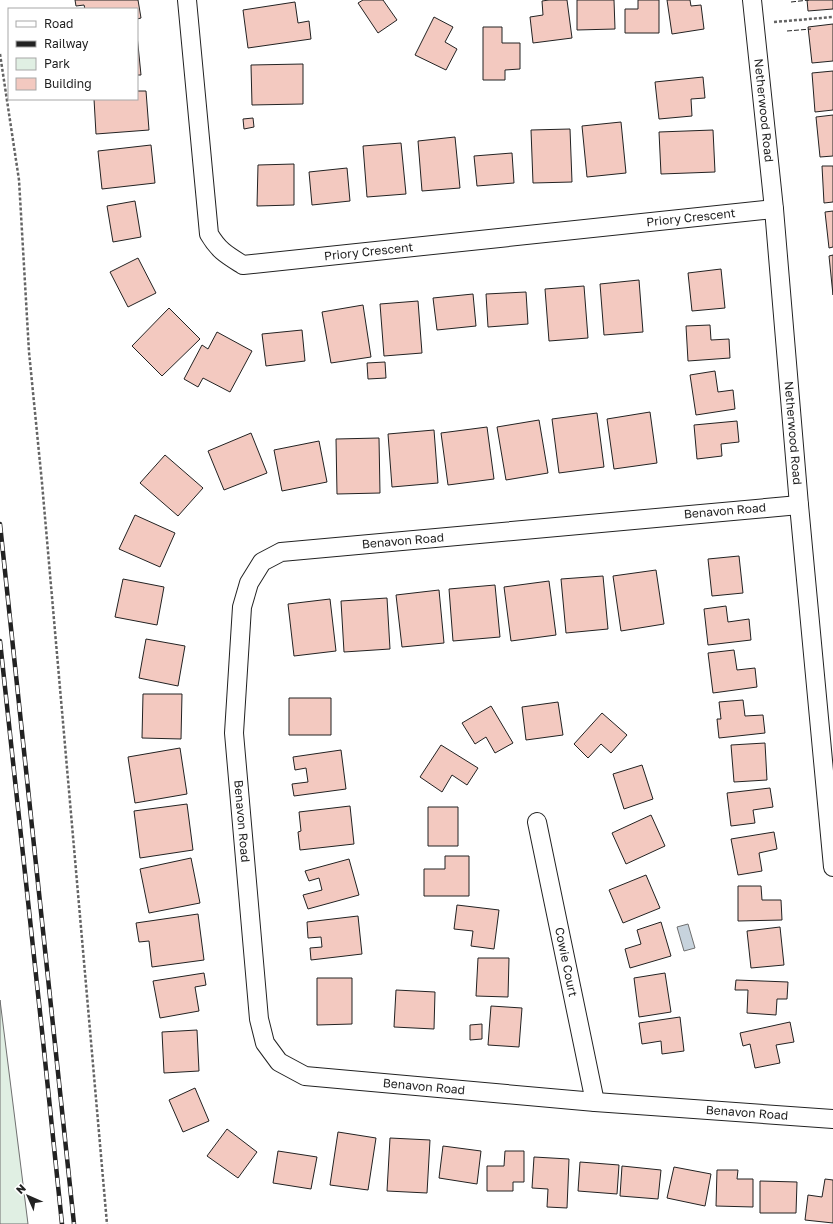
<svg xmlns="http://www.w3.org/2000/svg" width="833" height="1224" font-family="'Golos Text',sans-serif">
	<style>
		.green { fill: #e0efe3; stroke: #6f6f6f }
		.water { fill: #c7d3dd; stroke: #6f6f6f }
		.building { fill: #f3c9c0; stroke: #222 }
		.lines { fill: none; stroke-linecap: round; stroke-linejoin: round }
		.minor-casing { stroke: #222; stroke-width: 20 }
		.path { stroke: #646464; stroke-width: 2.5; stroke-dasharray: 3 2; stroke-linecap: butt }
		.minor { stroke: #fff; stroke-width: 18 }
		.rail-casing { stroke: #222; stroke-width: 4.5 }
		.rail { stroke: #fff; stroke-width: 3; stroke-dasharray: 9; stroke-linecap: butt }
		.fence { stroke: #222; stroke-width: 1; stroke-dasharray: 5 2; stroke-linecap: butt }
		.labels { text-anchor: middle; stroke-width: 3; stroke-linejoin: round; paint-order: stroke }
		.street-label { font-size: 12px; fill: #222; stroke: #fff }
	</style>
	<rect width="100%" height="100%" fill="#fff"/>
	<path class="green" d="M0,1000L28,1224H0Z"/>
	<path class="water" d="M688,924L695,948L684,951L677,927Z"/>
	<path class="building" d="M75,0H138L141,18L137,19V9H85L84,5L76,6Z
		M363,0H383L397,20L378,33L358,3Z
		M549,0H567L572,38L533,43L530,17L543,15L542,1Z
		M577,0H614L615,29L577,30Z
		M638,0H659V33H625V9H638Z
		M667,0H690L691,6L701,5L704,29L672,34Z
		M807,0H833V9L808,11Z
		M295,2L298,23L309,21L311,39L248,48L243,10Z
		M434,17L453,27L445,42L457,49L446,70L415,55Z
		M833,24V61L812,63L808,27Z
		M483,27H502V43H520V69L505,70V80H483Z
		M137,35L141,75H137Z
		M303,64V104L252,105L251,65Z
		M833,71V110L815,112L812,73Z
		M703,77L705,98L691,99L692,116L659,119L655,82Z
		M137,91H146L149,130L96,134L94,99H137Z
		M833,115V156L820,157L816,117Z
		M253,118L254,127L244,129L243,119Z
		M621,122L626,173L587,177L582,126Z
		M570,129L572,182L533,183L531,130Z
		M713,130L715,172L661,174L659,132Z
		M455,137L460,188L422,191L418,141Z
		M401,143L406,194L367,197L363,146Z
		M151,145L155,183L102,189L98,151Z
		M512,153L514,183L477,186L474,156Z
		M294,164V205L257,206L258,165Z
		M822,166H833V202L824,203Z
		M347,168L350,201L312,205L309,172Z
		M135,201L141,237L113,242L107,206Z
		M833,211V247L829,248L825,212Z
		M833,255V295L829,256Z
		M138,258L156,293L128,307L110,272Z
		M721,269L725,308L692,311L688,273Z
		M639,280L643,332L604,335L600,284Z
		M584,286L588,338L549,341L545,289Z
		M526,292L528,324L488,327L486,294Z
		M473,294L476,326L437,330L433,298Z
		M418,301L422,353L384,356L380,304Z
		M363,305L371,357L331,363L322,312Z
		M169,308L200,339L162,376L132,346Z
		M710,325L711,340L729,339L730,358L688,361L686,326Z
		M302,330L305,361L266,366L262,334Z
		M217,332L252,351L230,392L203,378L198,387L184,379L202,345L208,349Z
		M385,362L386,378L368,379L367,363Z
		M715,371L718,392L733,390L735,409L696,415L690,375Z
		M650,412L657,463L614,469L607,419Z
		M597,413L604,467L559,473L552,419Z
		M539,420L548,473L506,480L497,427Z
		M737,421L739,442L721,444L722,456L697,459L694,425Z
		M487,427L494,479L448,485L441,433Z
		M434,430L438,483L392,487L388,434Z
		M251,433L267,473L224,490L208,451Z
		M379,438L380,493L337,494L336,439Z
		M319,441L327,482L282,491L274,450Z
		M165,455L203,488L178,516L140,483Z
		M135,515L175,533L160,567L119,549Z
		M739,556L743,593L712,596L708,559Z
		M656,570L664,624L621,631L613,576Z
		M603,576L608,629L566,633L561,579Z
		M123,579L164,587L157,625L115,617Z
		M549,581L556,635L511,641L504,587Z
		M495,585L500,637L453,641L449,589Z
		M439,590L444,643L402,647L396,595Z
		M387,598L390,649L344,652L341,601Z
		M330,599L336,651L294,656L288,604Z
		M726,606L728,622L749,619L751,640L708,645L704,609Z
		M146,639L185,646L178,686L139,678Z
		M734,650L737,670L755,668L757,687L713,693L708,653Z
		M143,694H182L181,739L142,738Z
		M289,698H331V735H289Z
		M743,700L745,716L763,715L765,733L719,738L717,719H721L719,702Z
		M558,702L563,735L526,740L522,707Z
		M491,706L513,743L495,753L486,737L475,744L462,723Z
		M602,713L627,735L611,753L601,744L588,758L574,744Z
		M765,743L767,780L734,782L731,745Z
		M441,745L478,768L467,785L452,775L442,792L420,777Z
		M180,748L187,794L135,803L128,757Z
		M341,750L346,789L294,796L292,784L308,782L306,768L295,770L293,757Z
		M642,765L653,799L624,809L613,774Z
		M770,788L773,807L753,810L755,823L731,826L727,793Z
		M187,804L193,850L140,858L134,811Z
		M350,806L354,844L300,850L298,832L301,831L299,812Z
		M428,807H458V846H428Z
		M651,815L665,846L626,864L612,833Z
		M774,832L777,849L759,853L762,871L738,875L731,839Z
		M445,856H469V896H424V869H445Z
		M191,858L200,903L149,913L140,869Z
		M349,859L359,895L308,909L303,895L322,890L319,878L309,881L305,871Z
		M646,875L660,908L623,923L609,890Z
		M738,886H761L762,900H781L782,920L738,921Z
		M457,905L499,910L494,949L471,946L473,931L454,929Z
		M198,914L204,960L152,967L149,941L139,942L136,923Z
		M358,916L362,954L311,960L310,948L322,947L321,937L308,938L307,922Z
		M661,922L671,956L630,968L625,949L641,944L637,930Z
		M780,927L784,965L751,968L747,931Z
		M478,958H509L508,997L476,996Z
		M204,973L206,985L195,987L199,1011L160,1018L153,981Z
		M665,973L671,1012L639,1017L634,978Z
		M317,978H352V1024L317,1025Z
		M736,980L788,982L787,999H777L776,1015L747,1013L748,990H735Z
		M396,990L435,992L434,1029L394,1027Z
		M491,1006L522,1008L519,1047L488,1045Z
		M680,1017L684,1051L662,1054L661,1041L642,1044L639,1023Z
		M790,1022L794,1042L776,1045L780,1063L755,1068L750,1044L743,1046L740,1033Z
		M482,1024V1039L470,1040V1025Z
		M197,1030L199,1071L164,1073L162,1032Z
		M195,1088L209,1121L183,1132L169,1100Z
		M227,1129L257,1152L238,1178L207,1156Z
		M338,1132L376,1138L368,1190L330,1185Z
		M390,1138L430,1140L427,1193L387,1191Z
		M443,1146L481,1151L477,1184L439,1178Z
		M278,1151L317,1157L311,1189L273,1183Z
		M505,1151H524V1182H513V1191H487V1166H504Z
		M534,1157L569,1159L567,1208L547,1207L548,1189L532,1188Z
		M580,1162L619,1165L617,1194L578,1191Z
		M622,1166L661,1170L658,1199L620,1196Z
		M674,1167L711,1174L705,1206L667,1198Z
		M717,1170H738L737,1179H753V1207L716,1206Z
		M825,1179L833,1180V1223L805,1220L808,1195L822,1197Z
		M760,1181L797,1182L796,1213H760Z"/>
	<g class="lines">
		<defs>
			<g id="minor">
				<path id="s1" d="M187,0L209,234C219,251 227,255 243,265L774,209"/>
				<path id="s2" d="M752,0L774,209L799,505L833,867"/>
				<path id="s3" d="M799,505L281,552L262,562L249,583L242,607L234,733L259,1019L265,1043L279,1062L305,1076L595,1102L833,1119"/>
				<path id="s4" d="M537,822L595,1102"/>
			</g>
		</defs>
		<use href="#minor" class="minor-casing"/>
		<path class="path" d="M774,22L833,17
			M0,54L19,180L29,352L42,483L107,1224"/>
		<use href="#minor" class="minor"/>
		<defs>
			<path id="rail" d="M0,524L74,1224
				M0,641L42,1031L62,1224"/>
		</defs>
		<use href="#rail" class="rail-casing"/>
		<use href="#rail" class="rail"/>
		<path class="fence" d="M791,2L809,0
			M787,31L811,29"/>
	</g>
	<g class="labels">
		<g class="street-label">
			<text dy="4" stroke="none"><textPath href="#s2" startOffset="111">Netherwood Road</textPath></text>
			<text dy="4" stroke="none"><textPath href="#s1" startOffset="732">Priory Crescent</textPath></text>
			<text dy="4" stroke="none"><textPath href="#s1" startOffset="408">Priory Crescent</textPath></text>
			<text dy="4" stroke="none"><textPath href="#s2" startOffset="435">Netherwood Road</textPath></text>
			<text transform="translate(725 511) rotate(-5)" y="4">Benavon Road</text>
			<text transform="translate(403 541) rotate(-5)" y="4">Benavon Road</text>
			<text dy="4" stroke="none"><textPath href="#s3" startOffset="806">Benavon Road</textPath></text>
			<text dy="4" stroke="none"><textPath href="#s4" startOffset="143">Cowie Court</textPath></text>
			<text dy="4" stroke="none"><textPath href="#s3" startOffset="1202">Benavon Road</textPath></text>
			<text dy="4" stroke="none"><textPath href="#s3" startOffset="1526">Benavon Road</textPath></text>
		</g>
	</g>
	<rect x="8" y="8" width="130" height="92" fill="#ffffff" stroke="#a7a7a7"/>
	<rect x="16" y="21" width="20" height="6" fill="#ffffff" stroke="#a7a7a7"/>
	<text x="44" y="28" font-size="12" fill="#222222">Road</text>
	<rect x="16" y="41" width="20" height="6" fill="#222222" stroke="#a7a7a7"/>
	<text x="44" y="48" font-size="12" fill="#222222">Railway</text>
	<rect x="16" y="58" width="20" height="12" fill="#e0efe3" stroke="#a7a7a7"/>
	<text x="44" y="68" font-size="12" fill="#222222">Park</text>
	<rect x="16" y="78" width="20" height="12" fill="#f3c9c0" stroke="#a7a7a7"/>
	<text x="44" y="88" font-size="12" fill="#222222">Building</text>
	<g transform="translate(28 1196) rotate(315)" stroke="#ffffff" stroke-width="3" paint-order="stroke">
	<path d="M0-3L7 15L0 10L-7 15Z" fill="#222222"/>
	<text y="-6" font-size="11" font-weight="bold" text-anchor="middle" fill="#222222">N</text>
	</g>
</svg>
